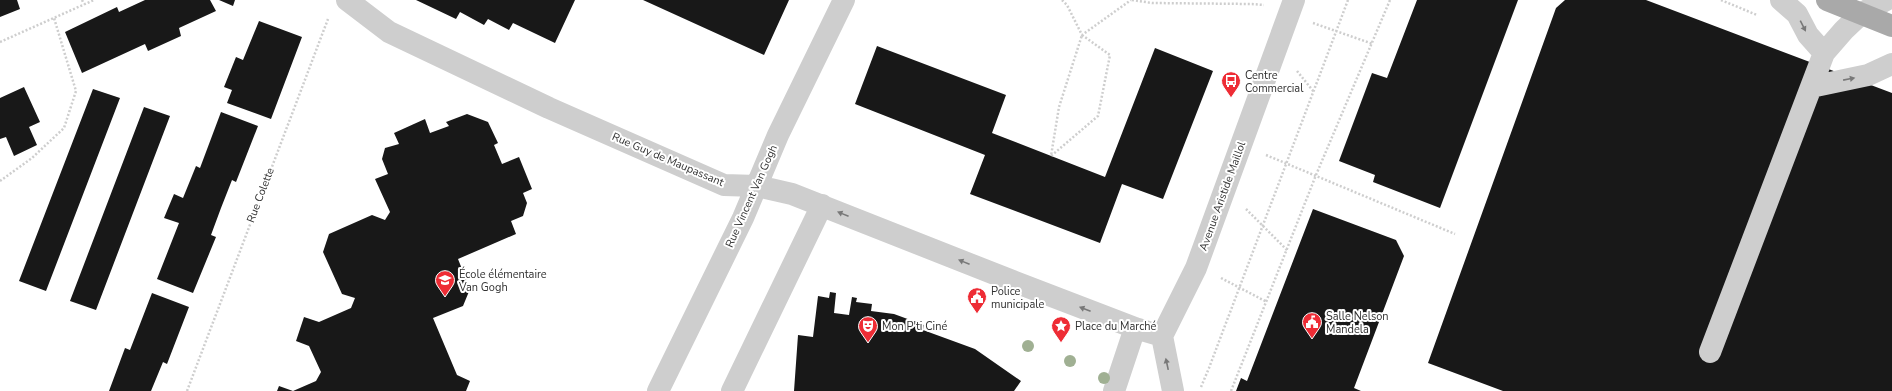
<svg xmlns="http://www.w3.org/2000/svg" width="1892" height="391" font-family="'Nunito Sans',sans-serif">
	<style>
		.building { fill: #181818 }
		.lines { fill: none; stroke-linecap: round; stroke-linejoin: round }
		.path { stroke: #cecece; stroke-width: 2.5; stroke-dasharray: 2 2; stroke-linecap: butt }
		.minor { stroke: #cecece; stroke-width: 22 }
		.major { stroke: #a9a9a9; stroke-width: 22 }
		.tree { fill: #a0b093 }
		.oneway { fill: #787878 }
		.labels { text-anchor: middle; stroke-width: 4; stroke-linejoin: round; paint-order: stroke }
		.poi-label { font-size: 11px; fill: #313131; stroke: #fff; text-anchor: start }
		.street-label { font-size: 11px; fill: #313131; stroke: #fff }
	</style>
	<rect width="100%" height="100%" fill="#fff"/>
	<path class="building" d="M0,0H17L20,9L0,17Z
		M145,0H210L216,11L179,28L181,36L148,51L145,44L82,73L65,32L117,7L119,12Z
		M219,0H235L233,6Z
		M416,0H575L555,43L513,23L509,30L488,19L484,25L460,12L456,19Z
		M643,0H789L764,55Z
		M1417,0H1518L1440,208L1373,182L1375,175L1339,161L1372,73L1387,78Z
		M1565,0H1646L1892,93V391H1503L1428,363L1556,8Z
		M259,21L302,37L271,119L227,103L232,90L224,87L236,57L243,60Z
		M877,46L1006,95L992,133L1105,177L1155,48L1213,71L1163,199L1122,184L1100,243L970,194L985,155L855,104Z
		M24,87L40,122L29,127L37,145L14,156L6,137L0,139V98Z
		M93,89L120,98L46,291L19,281Z
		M144,107L170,116L96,310L70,301Z
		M221,112L258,126L236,182L232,180L221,208L211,235L216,237L193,293L157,279L179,223L164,218L174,194L183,198L196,166L200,168Z
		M467,114L488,122L498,143L494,145L502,164L519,157L532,189L523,193L527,203L523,216L511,221L516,234L458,259L470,289L463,306L433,318L457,375L470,381L466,391H277L279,386L293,391L316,381L321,372L309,346L296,341L304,317L319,322L351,308L355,298L342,294L323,252L329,234L372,215L385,220L390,212L375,179L388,174L382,159L385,148L399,144L394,133L425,119L430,133L449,126L446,122Z
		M1313,209L1396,240L1404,256L1354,388L1361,391H1236L1241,378L1247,381Z
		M830,292L836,293L834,313L849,315L852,297L857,298L856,302L872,304L871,311L894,314L924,325L923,330L975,349L1021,381L1014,391H794L798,335L813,337L818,296L829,298Z
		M152,293L189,307L167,364L163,362L151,391H109L125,348L130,350Z"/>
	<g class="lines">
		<path class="path" d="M82,0L84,4
			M1062,0L1067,5L1082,35L1131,0
			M1132,0L1152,3L1252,4L1264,5
			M1721,0L1757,15
			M1313,23L1373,44
			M1082,35L1110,55L1098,116L1051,156L1059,107Z
			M0,42L94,0
			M1297,71L1314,92
			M1266,155L1455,234
			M0,181L32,158L64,128L76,91L54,18
			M1246,209L1287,250
			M1221,278L1267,302
			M1201,387L1209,368L1348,0
			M187,391L328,19
			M1231,391L1316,175L1390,0"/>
		<path class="minor" d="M347,0L389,32L549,108L724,185L757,186L792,194L1015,282L1135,328L1162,336
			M1781,0L1797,14L1808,35L1824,53
			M1811,87L1868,75L1892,64
			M1710,352L1824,53L1844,30L1862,13L1886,0
			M658,391L743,218L778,135L844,0
			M732,391L822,205
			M1114,391L1135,328
			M1173,391L1162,336L1196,268L1294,0"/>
		<path class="major" d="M1827,0L1892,26"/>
	</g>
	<g class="tree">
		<circle cx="1028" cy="346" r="6"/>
		<circle cx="1070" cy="361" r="6"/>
		<circle cx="1104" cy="378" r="6"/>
	</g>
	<defs><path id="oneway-solid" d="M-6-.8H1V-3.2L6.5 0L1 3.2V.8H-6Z"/></defs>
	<g class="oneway">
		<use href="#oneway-solid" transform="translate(1803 26) rotate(63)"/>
		<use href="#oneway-solid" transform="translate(1849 79) rotate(-11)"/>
		<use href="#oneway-solid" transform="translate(843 214) rotate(-158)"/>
		<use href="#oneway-solid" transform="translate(964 262) rotate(-158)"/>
		<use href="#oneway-solid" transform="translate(1085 309) rotate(-159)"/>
		<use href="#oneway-solid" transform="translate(1167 364) rotate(-102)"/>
	</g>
	<defs>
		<symbol id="bus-pin" viewBox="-11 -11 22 30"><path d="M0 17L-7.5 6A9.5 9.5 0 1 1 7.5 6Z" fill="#ee2c35" stroke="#fff"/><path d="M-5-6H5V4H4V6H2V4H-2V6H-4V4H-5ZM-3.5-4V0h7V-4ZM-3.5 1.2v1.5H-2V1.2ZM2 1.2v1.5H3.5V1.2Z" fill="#fff"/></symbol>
		<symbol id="school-pin" viewBox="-11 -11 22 30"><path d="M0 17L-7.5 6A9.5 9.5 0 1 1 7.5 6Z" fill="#ee2c35" stroke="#fff"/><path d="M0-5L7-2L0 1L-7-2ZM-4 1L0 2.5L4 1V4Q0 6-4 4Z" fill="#fff"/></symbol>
		<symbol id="civic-pin" viewBox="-11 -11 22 30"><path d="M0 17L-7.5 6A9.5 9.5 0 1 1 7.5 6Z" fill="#ee2c35" stroke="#fff"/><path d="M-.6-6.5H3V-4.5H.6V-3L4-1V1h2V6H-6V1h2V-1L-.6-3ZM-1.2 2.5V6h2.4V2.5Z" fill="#fff"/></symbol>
		<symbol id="theatre-pin" viewBox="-11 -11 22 30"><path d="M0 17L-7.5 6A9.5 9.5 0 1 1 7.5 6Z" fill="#ee2c35" stroke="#fff"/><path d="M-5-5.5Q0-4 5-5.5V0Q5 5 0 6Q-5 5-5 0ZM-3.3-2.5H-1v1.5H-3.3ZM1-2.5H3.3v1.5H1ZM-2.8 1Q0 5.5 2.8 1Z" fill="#fff"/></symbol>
		<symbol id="sight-pin" viewBox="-11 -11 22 30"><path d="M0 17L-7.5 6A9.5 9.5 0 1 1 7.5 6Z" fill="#ee2c35" stroke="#fff"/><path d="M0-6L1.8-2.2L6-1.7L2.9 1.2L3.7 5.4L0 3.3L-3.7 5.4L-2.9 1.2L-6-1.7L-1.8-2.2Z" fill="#fff"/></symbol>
	</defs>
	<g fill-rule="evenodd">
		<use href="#bus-pin" x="1220" y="70" width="22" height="30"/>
		<use href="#school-pin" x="434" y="269" width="22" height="30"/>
		<use href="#civic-pin" x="966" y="286" width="22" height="30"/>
		<use href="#civic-pin" x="1301" y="311" width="22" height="30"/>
		<use href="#theatre-pin" x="857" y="315" width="22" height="30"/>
		<use href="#sight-pin" x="1050" y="315" width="22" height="30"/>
	</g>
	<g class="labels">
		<g class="poi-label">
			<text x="1245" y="79">Centre<tspan x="1245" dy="13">Commercial</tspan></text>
			<text x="459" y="278">École élémentaire<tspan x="459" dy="13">Van Gogh</tspan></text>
			<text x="991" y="295">Police<tspan x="991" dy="13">municipale</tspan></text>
			<text x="1326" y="320">Salle Nelson<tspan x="1326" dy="13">Mandela</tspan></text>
			<text x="882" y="330">Mon P'ti Ciné</text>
			<text x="1075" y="330">Place du Marché</text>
		</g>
		<g class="street-label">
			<text transform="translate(668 159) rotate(23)" y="4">Rue Guy de Maupassant</text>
			<text transform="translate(260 195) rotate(-69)" y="4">Rue Colette</text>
			<text transform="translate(751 196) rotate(-66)" y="4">Rue Vincent Van Gogh</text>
			<text transform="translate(1222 196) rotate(-70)" y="4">Avenue Aristide Maillol</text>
		</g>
	</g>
</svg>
